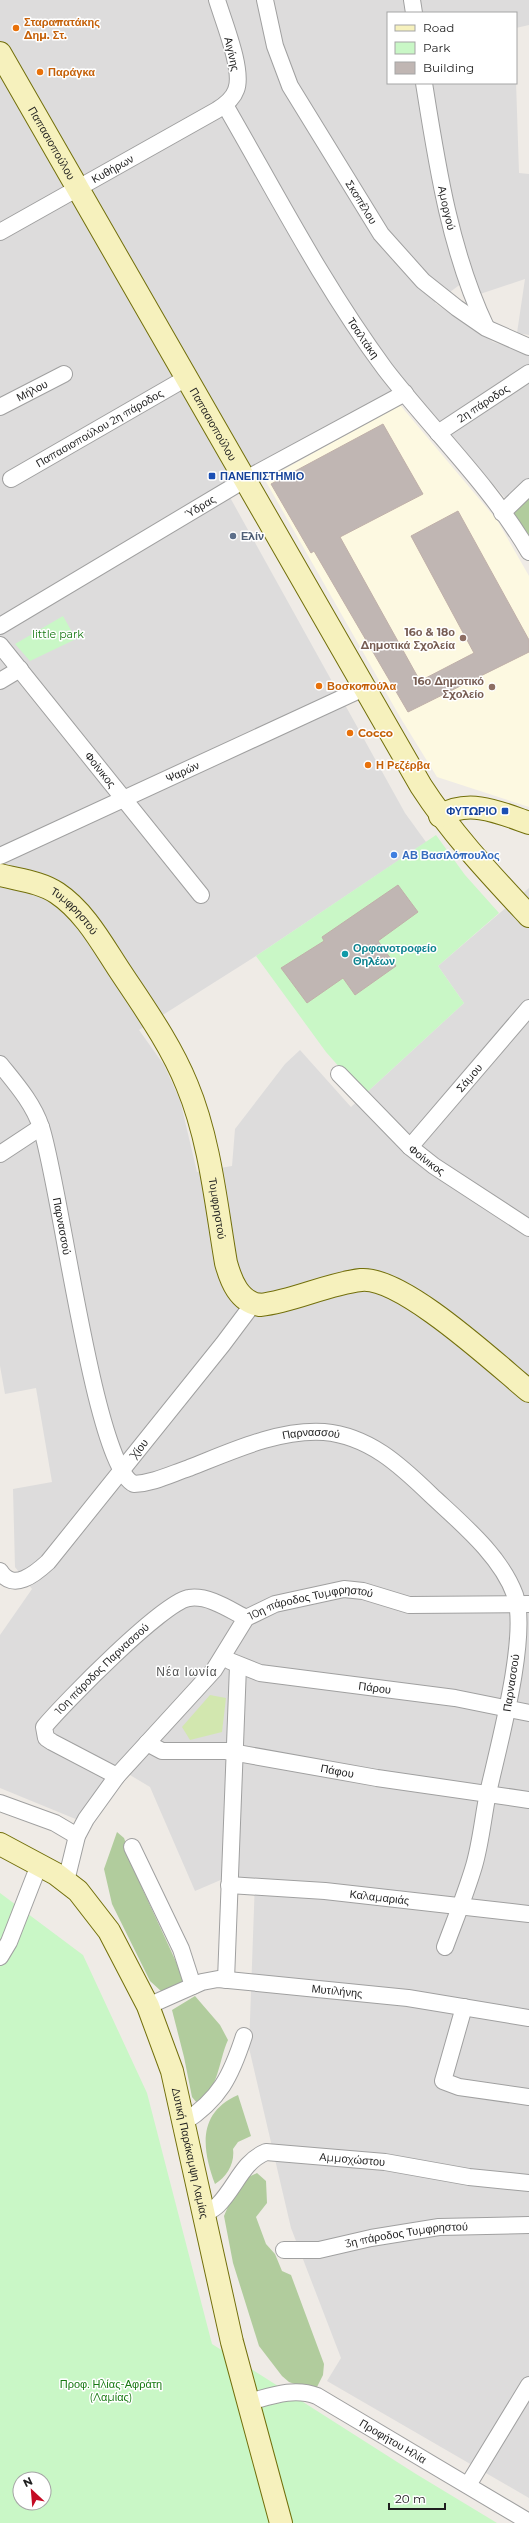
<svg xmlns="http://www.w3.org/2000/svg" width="529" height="2523" font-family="Montserrat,sans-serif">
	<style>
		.residential { fill: #dddcdc }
		.education { fill: #fdf9e1 }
		.grass { fill: #d2e7af }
		.forest { fill: #b1cc9d }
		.park { fill: #c9f7c6; fill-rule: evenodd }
		.building { fill: #c0b6b3; stroke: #c0b0a9 }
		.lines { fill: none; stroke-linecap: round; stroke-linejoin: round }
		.street-casing { stroke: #a0a0a0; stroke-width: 18 }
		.secondary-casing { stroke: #726f0b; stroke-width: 24 }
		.street { stroke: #fff; stroke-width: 16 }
		.secondary { stroke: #f6f1bd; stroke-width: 22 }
		.food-dot { fill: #e8710a; stroke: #fff; stroke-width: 1.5 }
		.transit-dot { fill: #1a4fb4; stroke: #fff; stroke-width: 1.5 }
		.service-dot { fill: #5c6f8a; stroke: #fff; stroke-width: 1.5 }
		.education-dot { fill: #8d6e63; stroke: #fff; stroke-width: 1.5 }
		.shop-dot { fill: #3f7fe0; stroke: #fff; stroke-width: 1.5 }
		.culture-dot { fill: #0f9aa8; stroke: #fff; stroke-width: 1.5 }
		.labels { text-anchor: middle; stroke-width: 3; stroke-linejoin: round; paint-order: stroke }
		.food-label { font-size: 11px; font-weight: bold; fill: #c56008; stroke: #fff; text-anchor: start }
		.street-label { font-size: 11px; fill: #1f1f1f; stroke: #fff }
		.transit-label { font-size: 11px; font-weight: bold; fill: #164399; stroke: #fff; text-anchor: start }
		.service-label { font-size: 11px; font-weight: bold; fill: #4e5e75; stroke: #fff; text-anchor: start }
		.education-label { font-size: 11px; font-weight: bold; fill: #785e54; stroke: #fff; text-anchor: end }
		.park-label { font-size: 11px; fill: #177912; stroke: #fff }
		.shop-label { font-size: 11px; font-weight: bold; fill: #366cbe; stroke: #fff; text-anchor: start }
		.culture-label { font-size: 11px; font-weight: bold; fill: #0d838f; stroke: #fff; text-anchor: start }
		.neighbourhood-label { font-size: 12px; letter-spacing: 1px; fill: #525252; stroke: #fff }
	</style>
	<rect width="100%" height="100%" fill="#efebe6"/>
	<path class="residential" d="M0,0H529V25L516,28V13H388V83H516V81L519,173L529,174V335L517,333L525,279L480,294L473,275L435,303L493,342L529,354V364L440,423L404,385L222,483L405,813L426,842L256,956L139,1030L164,1065L180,1100L197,1172L232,1166L235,1129L285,1064L300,1050L351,1107L464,1003L438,966L529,888V2498L327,2381L341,2358L291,2228L249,2048L255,1880L223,1879L195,1891L150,1787L115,1766L78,1820L0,1788V1635L32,1589L15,1567L13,1489L52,1482L36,1388L5,1394L0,1366Z
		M529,379V480L507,500L448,434Z"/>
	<path class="education" d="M400,405L497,520L529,576V807L437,777L400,717L265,480Z"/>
	<path class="grass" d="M210,1695L226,1698L222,1732L190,1740L182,1727Z"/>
	<path class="forest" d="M529,497V536L510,515Z
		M117,1832L124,1838L143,1890L184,1979L183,1982L162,1992L150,1981L112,1904L104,1869Z
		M195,1996L220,2025L228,2040C219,2059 218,2093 197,2103L192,2097L184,2057L172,2010Z
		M238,2095L251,2136L238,2142L233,2149C235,2163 227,2177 215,2184C202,2149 197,2113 238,2095Z
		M257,2173L266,2181L267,2203L256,2217L266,2244L275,2254L282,2271L291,2275L324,2364L323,2375L315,2391L289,2382L282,2376L259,2346L233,2263L224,2216L235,2190L244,2179Z"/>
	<path class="park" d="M63,616L76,639L30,661L15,644Z
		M436,835L465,875L499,913L438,966L464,1003L364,1095L326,1052L256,956Z
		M0,1893L83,1955L147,2093L212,2344L416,2474L497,2523H0ZM20,2479H44V2503H20Z"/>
	<path class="building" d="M383,424L423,494L340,537L420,681L474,653L411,536L458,511L529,640V652L408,712L314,551L311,553L271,484Z
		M398,885L418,912L378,941L396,966L355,995L343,978L307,1003L281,968L324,941L322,937Z"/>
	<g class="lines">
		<defs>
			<g id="street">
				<path id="s1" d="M265,0L275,46L290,86L381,234L423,281L457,308L486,328L529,347"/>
				<path d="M412,0L414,13"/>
				<path id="s2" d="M424,83C437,165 450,251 486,327"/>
				<path id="s3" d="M225,105C277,195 323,285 385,369C432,430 490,485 529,552"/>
				<path id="s4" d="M0,232L217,110C225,105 233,99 236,90C244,71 223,20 217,0"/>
				<path id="s5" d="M0,407L64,374"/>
				<path id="s6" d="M438,433L529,373"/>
				<path id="s7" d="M11,479L188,377"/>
				<path d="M502,513L529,487"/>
				<path id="s8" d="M0,626L246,479L405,393"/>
				<path id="s9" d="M0,645L201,895"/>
				<path d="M0,681L20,669"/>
				<path id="s10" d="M0,856L366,687"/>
				<path id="s11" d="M0,1064C16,1084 33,1103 41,1127C60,1182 94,1466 134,1484C154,1483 171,1474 189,1468C230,1452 278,1429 324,1432C369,1436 400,1465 431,1495C461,1523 501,1556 515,1595C529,1636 498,1748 488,1793C483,1817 481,1842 474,1866C466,1893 455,1920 445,1947"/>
				<path id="s12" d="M339,1074L410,1147L434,1166L529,1228"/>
				<path id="s13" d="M410,1147L529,1008"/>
				<path d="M0,1154L41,1127"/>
				<path id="s14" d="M0,1571C13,1592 35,1574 48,1562L223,1344L253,1304"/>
				<path id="s15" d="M230,1661L260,1673L455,1698L529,1713"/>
				<path id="s16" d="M147,1743L162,1751H226L377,1778L529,1800"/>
				<path id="s17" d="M117,1776L52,1742L46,1738L44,1727C64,1703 164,1601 189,1598C209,1595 230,1610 246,1618"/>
				<path d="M0,1803L55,1823L77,1836"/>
				<path d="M132,1847L181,1949L193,1986"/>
				<path id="s18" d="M66,1881L77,1836L86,1819L117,1776L214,1670L246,1618L275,1604L344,1589L363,1591L409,1605L529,1604"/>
				<path id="s19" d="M229,1885L325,1891L529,1914"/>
				<path d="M0,1957L9,1942L39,1865"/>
				<path d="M226,1980L238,1666"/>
				<path id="s20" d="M148,2006L202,1982L218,1979L408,1998L529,2018"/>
				<path d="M464,2007L443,2081L459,2087L529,2097"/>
				<path d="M183,2123C220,2099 231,2076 244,2036"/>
				<path id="s21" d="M203,2215C208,2212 214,2209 218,2205C236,2187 242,2162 266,2152L385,2162L469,2177L529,2183"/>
				<path id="s22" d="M284,2250H319L371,2238L439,2227L529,2225"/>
				<path id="s23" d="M249,2402C271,2396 294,2387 317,2396L529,2522"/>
				<path d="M468,2485L529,2385"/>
			</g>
			<g id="secondary">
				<path id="s24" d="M0,53L421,786C452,834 490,874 529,916"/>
				<path d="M440,816C469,798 501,813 529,823"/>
				<path id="s25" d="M0,875C19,880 41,882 57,893C84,911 101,942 118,968C143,1006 170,1043 187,1085C210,1140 216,1204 226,1263C231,1281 239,1302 260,1305C295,1301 326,1284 361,1280C402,1276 495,1363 529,1391"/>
				<path id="s26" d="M0,1844L56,1874L78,1891L109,1931L148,2006L172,2071L232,2342L281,2523"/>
			</g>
		</defs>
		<use href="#street" class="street-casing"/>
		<use href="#secondary" class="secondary-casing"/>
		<use href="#street" class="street"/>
		<use href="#secondary" class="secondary"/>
	</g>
	<g class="food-dot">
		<circle cx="16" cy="28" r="4"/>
		<circle cx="40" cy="72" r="4"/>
		<circle cx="319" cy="686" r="4"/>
		<circle cx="350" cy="733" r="4"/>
		<circle cx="368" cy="765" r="4"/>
	</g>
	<g class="transit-dot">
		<rect x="208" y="472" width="8" height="8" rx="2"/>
		<rect x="501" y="807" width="8" height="8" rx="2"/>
	</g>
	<circle class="service-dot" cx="233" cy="536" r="4"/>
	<g class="education-dot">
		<circle cx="463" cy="638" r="4"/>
		<circle cx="492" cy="687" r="4"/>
	</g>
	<circle class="shop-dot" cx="394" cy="855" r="4"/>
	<circle class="culture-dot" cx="345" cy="954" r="4"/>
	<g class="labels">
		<g class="food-label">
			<text x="24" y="26">Σταραπατάκης<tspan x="24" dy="13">Δημ. Στ.</tspan></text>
			<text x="48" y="76">Παράγκα</text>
			<text x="327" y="690">Βοσκοπούλα</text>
			<text x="358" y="737">Cocco</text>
			<text x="376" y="769">Η Ρεζέρβα</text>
		</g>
		<g class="street-label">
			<text transform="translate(232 54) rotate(77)" y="4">Αιγίνης</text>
			<text dy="4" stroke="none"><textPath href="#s24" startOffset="104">Παπασιοπούλου</textPath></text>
			<text dy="4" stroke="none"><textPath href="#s4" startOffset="129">Κυθήρων</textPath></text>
			<text dy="4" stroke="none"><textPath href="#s1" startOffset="226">Σκοπέλου</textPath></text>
			<text dy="4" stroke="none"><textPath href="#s2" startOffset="127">Αμοργού</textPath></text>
			<text dy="4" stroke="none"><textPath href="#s3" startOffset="271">Τσαλτάκη</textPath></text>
			<text dy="4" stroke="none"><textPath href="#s5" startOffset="36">Μήλου</textPath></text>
			<text dy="4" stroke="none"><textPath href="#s6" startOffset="54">2η πάροδος</textPath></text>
			<text dy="4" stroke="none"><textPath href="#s24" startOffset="428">Παπασιοπούλου</textPath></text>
			<text dy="4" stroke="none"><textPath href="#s7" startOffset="102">Παπασιοπούλου 2η πάροδος</textPath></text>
			<text dy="4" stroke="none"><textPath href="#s8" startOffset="233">Ύδρας</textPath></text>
			<text dy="4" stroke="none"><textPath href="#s9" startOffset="160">Φοίνικος</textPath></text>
			<text dy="4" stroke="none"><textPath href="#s10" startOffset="201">Ψαρών</textPath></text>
			<text dy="4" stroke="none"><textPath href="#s25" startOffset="85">Τυμφρηστού</textPath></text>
			<text dy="4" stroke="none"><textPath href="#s13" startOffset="91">Σάμου</textPath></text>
			<text dy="4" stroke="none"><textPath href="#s12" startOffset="123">Φοίνικος</textPath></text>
			<text dy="4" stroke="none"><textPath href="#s25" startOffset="421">Τυμφρηστού</textPath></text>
			<text dy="4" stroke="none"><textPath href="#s11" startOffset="177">Παρνασσού</textPath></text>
			<text dy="4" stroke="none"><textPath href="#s11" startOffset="633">Παρνασσού</textPath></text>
			<text dy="4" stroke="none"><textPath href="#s14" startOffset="203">Χίου</textPath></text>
			<text dy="4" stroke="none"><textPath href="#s18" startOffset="391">10η πάροδος Τυμφρηστού</textPath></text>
			<text dy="4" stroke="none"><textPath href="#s17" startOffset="174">10η πάροδος Παρνασσού</textPath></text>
			<text transform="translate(511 1683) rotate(-81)" y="4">Παρνασσού</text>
			<text dy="4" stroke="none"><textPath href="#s15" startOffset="148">Πάρου</textPath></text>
			<text dy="4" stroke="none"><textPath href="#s16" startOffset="194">Πάφου</textPath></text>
			<text dy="4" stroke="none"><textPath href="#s19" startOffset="151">Καλαμαριάς</textPath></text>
			<text dy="4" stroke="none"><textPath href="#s20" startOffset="195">Μυτιλήνης</textPath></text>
			<text dy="4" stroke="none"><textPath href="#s26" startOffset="380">Δυτική Παράκαμψη Λαμίας</textPath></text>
			<text dy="4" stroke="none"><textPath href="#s21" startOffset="177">Αμμοχώστου</textPath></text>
			<text dy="4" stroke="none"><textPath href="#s22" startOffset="124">3η πάροδος Τυμφρηστού</textPath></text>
			<text dy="4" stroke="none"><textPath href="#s23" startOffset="158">Προφήτου Ηλία</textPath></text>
		</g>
		<g class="transit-label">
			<text x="220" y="480">ΠΑΝΕΠΙΣΤΗΜΙΟ</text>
			<text x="497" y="815" text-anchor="end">ΦΥΤΩΡΙΟ</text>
		</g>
		<g class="service-label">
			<text x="241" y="540">Ελίν</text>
		</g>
		<g class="education-label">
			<text x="455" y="636">16ο &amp; 18ο<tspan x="455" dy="13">Δημοτικά Σχολεία</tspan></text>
			<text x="484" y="685">16ο Δημοτικό<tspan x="484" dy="13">Σχολείο</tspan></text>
		</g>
		<g class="park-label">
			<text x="58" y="638">little park</text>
			<text x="111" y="2388">Προφ. Ηλίας-Αφράτη<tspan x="111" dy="13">(Λαμίας)</tspan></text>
		</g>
		<g class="shop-label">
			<text x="402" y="859">ΑΒ Βασιλόπουλος</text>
		</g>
		<g class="culture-label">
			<text x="353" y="952">Ορφανοτροφείο<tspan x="353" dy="13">Θηλέων</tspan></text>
		</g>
		<g class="neighbourhood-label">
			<text x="187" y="1676">Νέα Ιωνία</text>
		</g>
	</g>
	<rect x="387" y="12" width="130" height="72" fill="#ffffff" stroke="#a5a5a5"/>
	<rect x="395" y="25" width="20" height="6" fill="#f6f1bd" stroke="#a5a5a5"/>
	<text x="423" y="32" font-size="12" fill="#1f1f1f">Road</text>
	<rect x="395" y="42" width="20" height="12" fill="#c9f7c6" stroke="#a5a5a5"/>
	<text x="423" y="52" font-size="12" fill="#1f1f1f">Park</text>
	<rect x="395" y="62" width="20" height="12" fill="#c0b6b3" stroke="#a5a5a5"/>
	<text x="423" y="72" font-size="12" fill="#1f1f1f">Building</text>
	<g transform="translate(32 2491) rotate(334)"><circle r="19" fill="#ffffff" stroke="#a5a5a5"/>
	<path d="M0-3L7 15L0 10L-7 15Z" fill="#c40b24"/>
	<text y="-6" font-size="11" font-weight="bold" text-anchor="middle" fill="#1f1f1f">N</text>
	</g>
	<path d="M389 2503v6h56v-6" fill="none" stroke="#1f1f1f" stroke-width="2"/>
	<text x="395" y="2503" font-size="12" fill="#1f1f1f" stroke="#ffffff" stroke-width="3" paint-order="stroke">20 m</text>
</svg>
